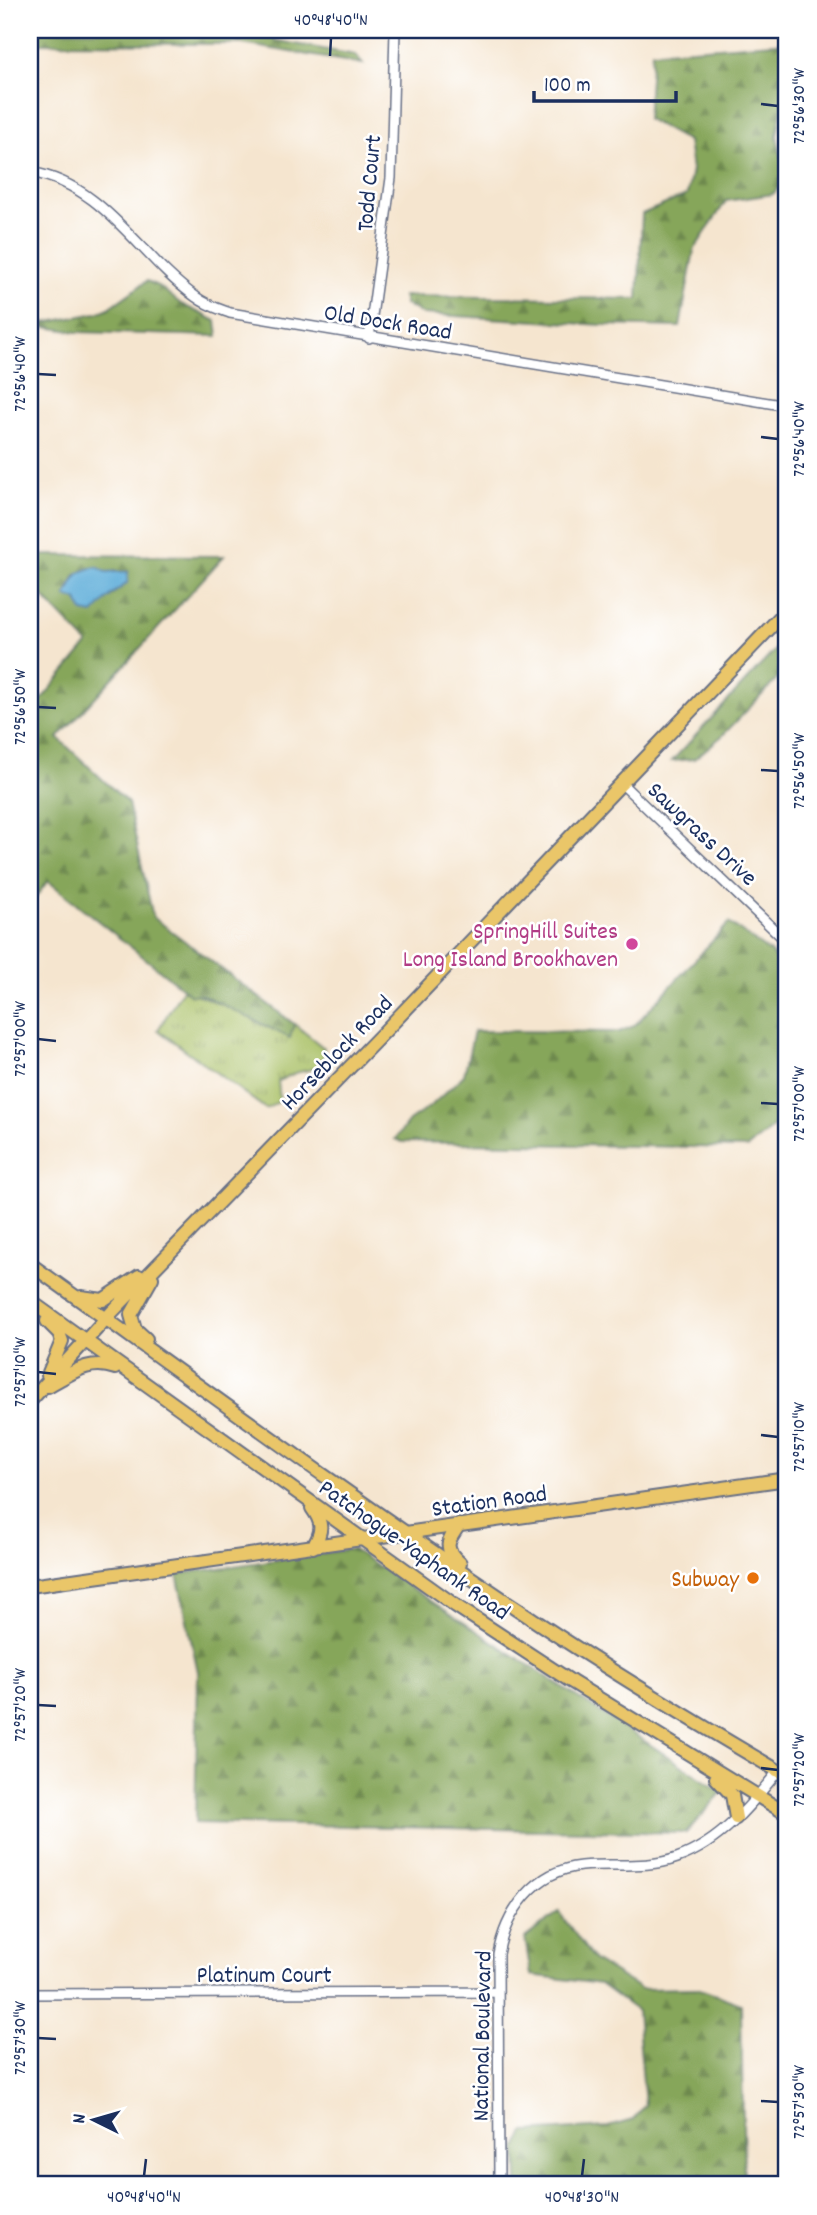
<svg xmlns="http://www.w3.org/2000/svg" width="817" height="2215" font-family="Dekko,sans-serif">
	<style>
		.grass { fill: url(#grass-tufts); stroke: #627862; stroke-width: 2 }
		.forest { fill: url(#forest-firs); stroke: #506a5c; stroke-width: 2; fill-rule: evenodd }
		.water { fill: #61afda; stroke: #3e6f9c; stroke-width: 2 }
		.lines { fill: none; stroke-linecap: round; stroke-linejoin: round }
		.minor-casing { stroke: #676f86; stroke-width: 12 }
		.major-casing { stroke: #676f86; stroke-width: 16 }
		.minor { stroke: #fff; stroke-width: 9 }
		.major { stroke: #eac669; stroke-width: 12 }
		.ticks { fill: none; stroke: #1b2f5e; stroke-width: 2.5 }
		.hotel-dot { fill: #d1479c; stroke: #fff; stroke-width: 2.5 }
		.food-dot { fill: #e8710a; stroke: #fff; stroke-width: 2.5 }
		.labels { text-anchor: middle; stroke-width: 5; stroke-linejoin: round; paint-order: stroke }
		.street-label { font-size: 24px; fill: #1b2f5e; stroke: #fff }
		.hotel-label { font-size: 24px; fill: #b23c85; stroke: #fff; text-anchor: end }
		.food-label { font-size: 24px; fill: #c56008; stroke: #fff; text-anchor: end }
		.neatline { fill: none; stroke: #1b2f5e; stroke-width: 2.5 }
		.ticks-label { font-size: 18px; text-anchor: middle; fill: #1b2f5e }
	</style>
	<defs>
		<pattern id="grass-tufts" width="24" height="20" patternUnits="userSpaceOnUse" patternTransform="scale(1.75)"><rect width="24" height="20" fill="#a9c065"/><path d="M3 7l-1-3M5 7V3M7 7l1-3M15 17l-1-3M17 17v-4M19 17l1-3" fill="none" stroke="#899c56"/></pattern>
		<pattern id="forest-firs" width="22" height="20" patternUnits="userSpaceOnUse" patternTransform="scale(1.75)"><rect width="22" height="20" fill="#86a65a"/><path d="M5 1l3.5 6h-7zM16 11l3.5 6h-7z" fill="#6d884e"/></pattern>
	</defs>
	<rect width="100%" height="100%" fill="#fff"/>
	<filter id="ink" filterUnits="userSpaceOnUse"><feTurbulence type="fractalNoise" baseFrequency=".0143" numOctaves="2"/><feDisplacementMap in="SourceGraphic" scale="14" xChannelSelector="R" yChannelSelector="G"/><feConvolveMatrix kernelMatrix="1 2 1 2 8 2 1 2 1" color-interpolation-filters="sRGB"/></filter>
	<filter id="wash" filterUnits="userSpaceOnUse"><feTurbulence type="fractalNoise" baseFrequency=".00686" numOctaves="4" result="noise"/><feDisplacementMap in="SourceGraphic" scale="28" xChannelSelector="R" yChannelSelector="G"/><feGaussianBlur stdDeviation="1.57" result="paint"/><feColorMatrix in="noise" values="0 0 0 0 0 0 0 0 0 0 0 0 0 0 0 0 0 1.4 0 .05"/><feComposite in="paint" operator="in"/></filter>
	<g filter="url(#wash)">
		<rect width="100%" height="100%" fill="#f5e5cf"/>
		<path class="grass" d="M183,989L234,1009L289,1037L294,1024L324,1048V1057L317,1068L295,1073L278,1081L280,1101L266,1109L158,1030Z"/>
		<path class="forest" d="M30,30L202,32L274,30V40L355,55L363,64L242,44L30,43Z
			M787,42V82L777,136L786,178L773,194L726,201L694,250L680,327L603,325L422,314L405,304L403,296L638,299L642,214L687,195L692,170L688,141L647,119L652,52Z
			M147,281L160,287L181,304L216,321L218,336L77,332L33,325L97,313L109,308Z
			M30,555L224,556L58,738L128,803L153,917L294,1024L290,1038L201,994L191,995L48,881L30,905V713L88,644L30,583ZM97,567L106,572L118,571L127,583C109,596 105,604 83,611L77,600L66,596L76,575Z
			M787,637V669L722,736L694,759L672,761Z
			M729,923L770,952L787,972V1109L772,1128L747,1148L402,1142L395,1139L409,1121L432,1105L464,1075L474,1031L619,1032L634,1026Z
			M352,1549L722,1792L686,1833L195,1823L198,1672L177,1574Z
			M559,1912L594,1960L641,1989L697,1988L741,2004L744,2179L741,2185H518L517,2149L525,2132L608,2127L633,2120L645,2105L637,2011L600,1984L531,1975L525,1938Z"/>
		<path class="water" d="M97,567L106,572H128L127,583L112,594L93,614L83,612L77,600L66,596C78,577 72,572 97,567Z"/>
	</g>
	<g filter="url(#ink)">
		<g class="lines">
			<defs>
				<path id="minor" d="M30,172C106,185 138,256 196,297C206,305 219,309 230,313L787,406
					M369,338L391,178L395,30
					M621,783L787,942
					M30,1994L498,1992
					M499,2185L498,1954C506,1911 535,1871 581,1866C613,1863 647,1869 677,1858C720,1843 751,1805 778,1771"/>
				<path id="major" d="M30,1264C193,1381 355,1501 522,1612C608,1670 698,1724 787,1776
					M81,1297L103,1300L139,1276
					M30,1301L456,1606L572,1682L787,1814
					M47,1321L59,1333L62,1341L48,1375
					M146,1339L135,1329L131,1315L152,1278
					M48,1386C71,1374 89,1358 115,1368
					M30,1401L112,1312L385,1031L787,610
					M312,1508C323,1523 323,1531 313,1547
					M459,1525C447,1542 443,1548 460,1563
					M30,1586L787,1479
					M716,1778L732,1795L736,1818"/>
			</defs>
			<use href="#minor" class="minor-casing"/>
			<use href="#major" class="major-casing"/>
			<use href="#minor" class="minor"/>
			<use href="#major" class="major"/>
		</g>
	</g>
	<path class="ticks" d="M330,56L331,38M761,104L778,106M38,374L56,375M761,437L778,439M38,707L56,708M761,770L778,771M38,1039L56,1041M761,1103L778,1104M38,1372L56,1374M761,1435L778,1437M38,1705L56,1706M761,1768L778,1770M38,2038L56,2039M761,2101L778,2102M144,2176L146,2159M582,2176L584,2159"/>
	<circle class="hotel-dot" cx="632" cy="944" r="7"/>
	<circle class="food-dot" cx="753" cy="1578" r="7"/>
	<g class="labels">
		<g class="street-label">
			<text transform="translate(368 183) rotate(-85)" y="8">Todd Court</text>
			<text transform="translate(388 321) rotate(9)" y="8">Old Dock Road</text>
			<text transform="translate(703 833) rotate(43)" y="8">Sawgrass Drive</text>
			<text transform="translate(336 1052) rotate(-46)" y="8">Horseblock Road</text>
			<text transform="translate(489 1500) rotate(-8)" y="8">Station Road</text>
			<text transform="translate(415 1549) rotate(35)" y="8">Patchogue-Yaphank Road</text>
			<text x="264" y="1982">Platinum Court</text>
			<text transform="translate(481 2036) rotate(-89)" y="8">National Boulevard</text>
		</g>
		<g class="hotel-label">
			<text x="618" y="938">SpringHill Suites<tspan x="618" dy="28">Long Island Brookhaven</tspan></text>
		</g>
		<g class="food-label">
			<text x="739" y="1586">Subway</text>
		</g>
	</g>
	<rect width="817" height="2215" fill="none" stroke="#fff" stroke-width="77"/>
	<g transform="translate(94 2120) rotate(275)" stroke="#ffffff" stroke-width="5" paint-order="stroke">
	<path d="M0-5L12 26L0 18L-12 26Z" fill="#1b2f5e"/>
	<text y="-10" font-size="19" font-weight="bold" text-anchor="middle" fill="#1b2f5e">N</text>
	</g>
	<path d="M534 91v10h142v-10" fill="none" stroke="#1b2f5e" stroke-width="3.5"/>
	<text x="544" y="91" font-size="21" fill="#1b2f5e" stroke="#ffffff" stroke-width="5" paint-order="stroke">100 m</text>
	<rect x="38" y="38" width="740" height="2138" class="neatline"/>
	<g class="ticks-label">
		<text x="331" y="25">40°48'40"N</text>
		<text transform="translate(798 106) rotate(-90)" y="6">72°56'30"W</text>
		<text transform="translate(19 374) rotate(-90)" y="6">72°56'40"W</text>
		<text transform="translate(798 439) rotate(-90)" y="6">72°56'40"W</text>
		<text transform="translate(19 707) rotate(-90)" y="6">72°56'50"W</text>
		<text transform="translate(798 771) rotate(-90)" y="6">72°56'50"W</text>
		<text transform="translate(19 1039) rotate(-90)" y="6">72°57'00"W</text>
		<text transform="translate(798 1104) rotate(-90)" y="6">72°57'00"W</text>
		<text transform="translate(19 1372) rotate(-90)" y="6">72°57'10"W</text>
		<text transform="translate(798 1437) rotate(-90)" y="6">72°57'10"W</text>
		<text transform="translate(19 1705) rotate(-90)" y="6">72°57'20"W</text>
		<text transform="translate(798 1770) rotate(-90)" y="6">72°57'20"W</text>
		<text transform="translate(19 2038) rotate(-90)" y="6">72°57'30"W</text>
		<text transform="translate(798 2102) rotate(-90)" y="6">72°57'30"W</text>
		<text x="144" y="2202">40°48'40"N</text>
		<text x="582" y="2202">40°48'30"N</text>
	</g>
</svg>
